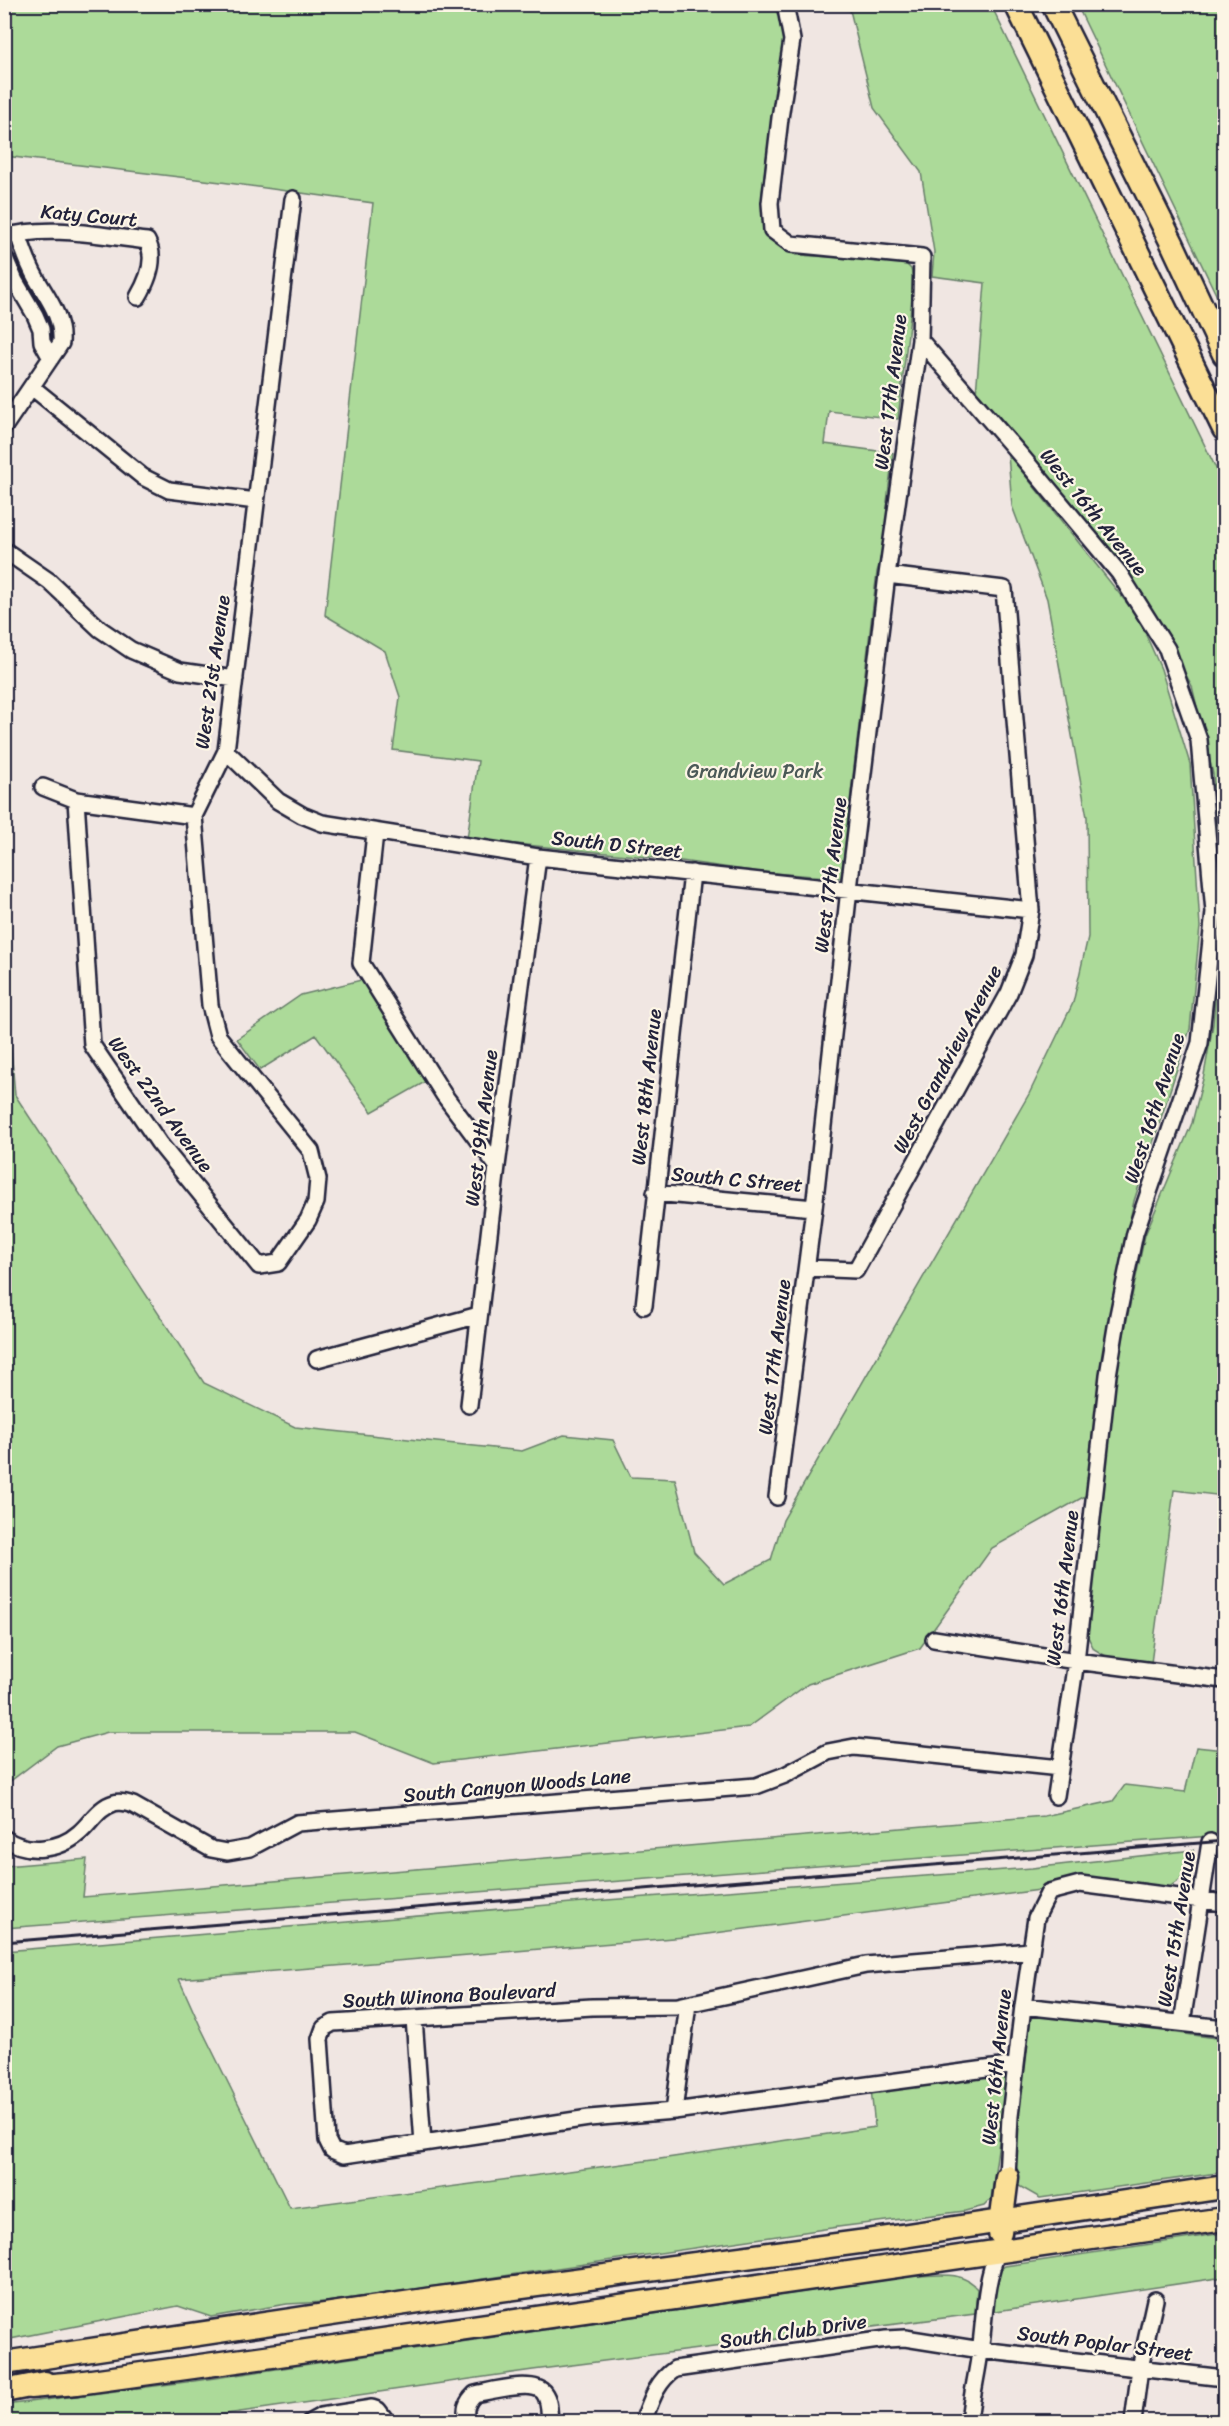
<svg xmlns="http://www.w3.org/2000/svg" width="1229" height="2426" font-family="Sriracha,sans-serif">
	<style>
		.green { fill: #acda99; stroke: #677e6a; stroke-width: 1.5 }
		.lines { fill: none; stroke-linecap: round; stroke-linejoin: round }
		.minor-casing { stroke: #22223b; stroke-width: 20 }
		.highway-casing { stroke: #22223b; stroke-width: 27 }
		.minor { stroke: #fcf5e5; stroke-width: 15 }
		.highway { stroke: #fbdf96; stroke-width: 22 }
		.rail { stroke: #22223b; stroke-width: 3 }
		.labels { text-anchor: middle; stroke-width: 4.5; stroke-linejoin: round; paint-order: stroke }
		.street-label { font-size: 20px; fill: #22223b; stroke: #fcf5e5 }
		.park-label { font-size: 20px; fill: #4b5957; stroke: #fcf5e5 }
	</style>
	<rect width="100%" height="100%" fill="#f0e6e2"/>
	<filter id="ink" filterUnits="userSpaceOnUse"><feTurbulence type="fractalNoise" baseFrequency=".0167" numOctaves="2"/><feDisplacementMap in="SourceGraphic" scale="12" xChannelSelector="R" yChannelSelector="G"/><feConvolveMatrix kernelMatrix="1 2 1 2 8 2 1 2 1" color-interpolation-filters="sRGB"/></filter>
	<g filter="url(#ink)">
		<path class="green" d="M5,5H779L785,45L769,137L762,194L766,223L776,241L796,255L903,261L911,269L914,282L898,419L829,411L825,444L893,453L887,502L897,503L877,572L841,878L759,872L667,859L467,839L478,761L393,750L400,697L385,651L325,615L373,203L221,182L5,156Z
			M805,5H991L1224,485V1496L1174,1490L1151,1663L1109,1658L1094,1649L1085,1631L1118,1361L1145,1235L1192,1123L1204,1075L1213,1024L1223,908L1213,774L1192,686L1131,576L976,394L985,283L932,276L934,252L921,172L874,108L850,10Z
			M1077,5H1224V311Z
			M1008,454L1138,617L1161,669L1190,764L1200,927L1190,1029L1134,1201L1107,1329L1087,1495L992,1548L920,1648L808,1684L749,1727L434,1763L355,1732H108L57,1746L9,1782L4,1779V968L15,1095L204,1383L295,1427L522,1451L564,1435L613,1440L631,1477L675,1479L694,1552L724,1584L771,1560L783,1520L1029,1094L1073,1003L1088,937L1087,817L1047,599L1012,506Z
			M365,979L425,1082L372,1112L316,1035L260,1070L237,1039L301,995Z
			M1196,1747L1224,1750V1835L5,1928V1866L87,1859L83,1897L1044,1816L1113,1801L1125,1785L1185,1792Z
			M1194,1850L1182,1878L1169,1887L1089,1877L1043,1886L1040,1890L685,1937L179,1979L201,2028L290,2208L660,2159L875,2127L871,2089L1009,2070L991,2199L984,2206L965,2211L838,2227L326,2302L287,2304L211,2317L178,2306L5,2340V1951L607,1900L1032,1868Z
			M1031,2014L1224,2039V2172L1040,2198L1019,2186L1012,2172Z
			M1224,2233V2277L989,2312L996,2273L1005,2266Z
			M913,2276C936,2276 961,2269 977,2289L975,2314L533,2370L177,2421H5V2406L13,2404L194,2381Z"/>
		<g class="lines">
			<defs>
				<path id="minor" d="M4,237C50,224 100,236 147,241C157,259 148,280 138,297
					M4,256L15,281L35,315L41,329L42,342L51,358
					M920,340L1023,458L1119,573L1167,649L1199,740L1214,912L1200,1043L1135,1233L1118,1315L1108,1375L1076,1661L1056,1796
					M33,388L143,477L169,490L256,501
					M4,427L61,343C63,317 48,299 36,278C28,264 23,249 18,234
					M4,550L49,581L100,629L131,650L180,671L235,679
					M226,751L278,801L302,815L322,823L538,857L1031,910
					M43,787L76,800L194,816
					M76,800L92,1045L159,1143L259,1266L278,1263L308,1220L316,1202L318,1179L311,1151L218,1036L210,1005L194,816L226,751L293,199
					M375,833L361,963L444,1095L497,1166
					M655,1193L814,1208
					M807,1268L856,1270L1009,993L1024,955L1031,910L1004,589L887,575
					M644,1306L692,873
					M317,1359L479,1315
					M469,1405L497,1166L538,857
					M777,1497L814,1208L849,889L887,575L920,340L922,257L791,244L772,230L770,203L780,118L792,40L785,4
					M934,1639L1076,1661L1224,1680
					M4,1838C26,1854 59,1851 79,1833C90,1824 99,1807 114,1803C120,1801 127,1803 133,1805L211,1849L227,1852L250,1848L297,1823L756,1786L785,1775L828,1752L854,1747L1060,1768
					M1023,2006L1224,2028
					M414,2018L423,2143
					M1182,2023L1210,1842
					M1016,2065L674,2111L589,2118L344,2155L332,2150L327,2140L320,2039L324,2028L333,2023L592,2007L678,2006L866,1965L1031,1951
					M674,2111L688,2004
					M1007,2177L1010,2116L1023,2006L1036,1918L1049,1892L1080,1884L1224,1903
					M310,2422L321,2416L372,2408L378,2410L387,2422
					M467,2422C464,2410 466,2402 475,2394C491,2391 534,2379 544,2393C550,2401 549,2413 550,2422
					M643,2422C651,2401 656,2382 675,2369L886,2339L905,2338L981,2350L1224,2378
					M969,2422C971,2398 977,2375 980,2352C985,2318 984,2284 998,2251
					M1133,2422L1140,2368L1155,2300"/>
				<path id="highway" d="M1016,4L1224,429
					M1053,4L1172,243L1224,354
					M1000,2233L1007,2177
					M4,2363L432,2299L889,2238L1224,2187
					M30,2387L77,2383L258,2358L1224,2219
					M4,2391L45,2383"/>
			</defs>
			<use href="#minor" class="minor-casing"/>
			<use href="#highway" class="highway-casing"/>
			<use href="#minor" class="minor"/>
			<use href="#highway" class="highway"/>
			<path class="rail" d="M4,1942L1224,1841"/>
		</g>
	</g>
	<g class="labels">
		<g class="street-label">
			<text transform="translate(89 215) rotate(5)" y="7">Katy Court</text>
			<text transform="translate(890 392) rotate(-83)" y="7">West 17th Avenue</text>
			<text transform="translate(1094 512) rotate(51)" y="7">West 16th Avenue</text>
			<text transform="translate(212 672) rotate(-82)" y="7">West 21st Avenue</text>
			<text transform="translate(617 844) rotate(6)" y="7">South D Street</text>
			<text transform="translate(830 875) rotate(-83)" y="7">West 17th Avenue</text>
			<text transform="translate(947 1059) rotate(-62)" y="7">West Grandview Avenue</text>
			<text transform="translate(646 1087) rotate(-84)" y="7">West 18th Avenue</text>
			<text transform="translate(161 1104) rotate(54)" y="7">West 22nd Avenue</text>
			<text transform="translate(1154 1108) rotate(-72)" y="7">West 16th Avenue</text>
			<text transform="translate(481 1128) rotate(-83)" y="7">West 19th Avenue</text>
			<text transform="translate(737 1179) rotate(5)" y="7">South C Street</text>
			<text transform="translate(774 1357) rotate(-83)" y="7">West 17th Avenue</text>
			<text transform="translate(1062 1588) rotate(-83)" y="7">West 16th Avenue</text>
			<text transform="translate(517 1785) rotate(-5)" y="7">South Canyon Woods Lane</text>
			<text transform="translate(1176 1929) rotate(-81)" y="7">West 15th Avenue</text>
			<text transform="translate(449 1995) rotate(-3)" y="7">South Winona Boulevard</text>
			<text transform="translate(996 2067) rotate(-84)" y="7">West 16th Avenue</text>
			<text transform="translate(793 2331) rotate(-8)" y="7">South Club Drive</text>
			<text transform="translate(1105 2343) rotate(7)" y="7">South Poplar Street</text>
		</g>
		<g class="park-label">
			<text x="755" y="778">Grandview Park</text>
		</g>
	</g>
	<rect width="1229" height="2426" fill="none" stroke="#fcf5e5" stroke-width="24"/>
	<rect x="12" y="12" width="1205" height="2402" fill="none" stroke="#22223b" stroke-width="2" filter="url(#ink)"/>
</svg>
